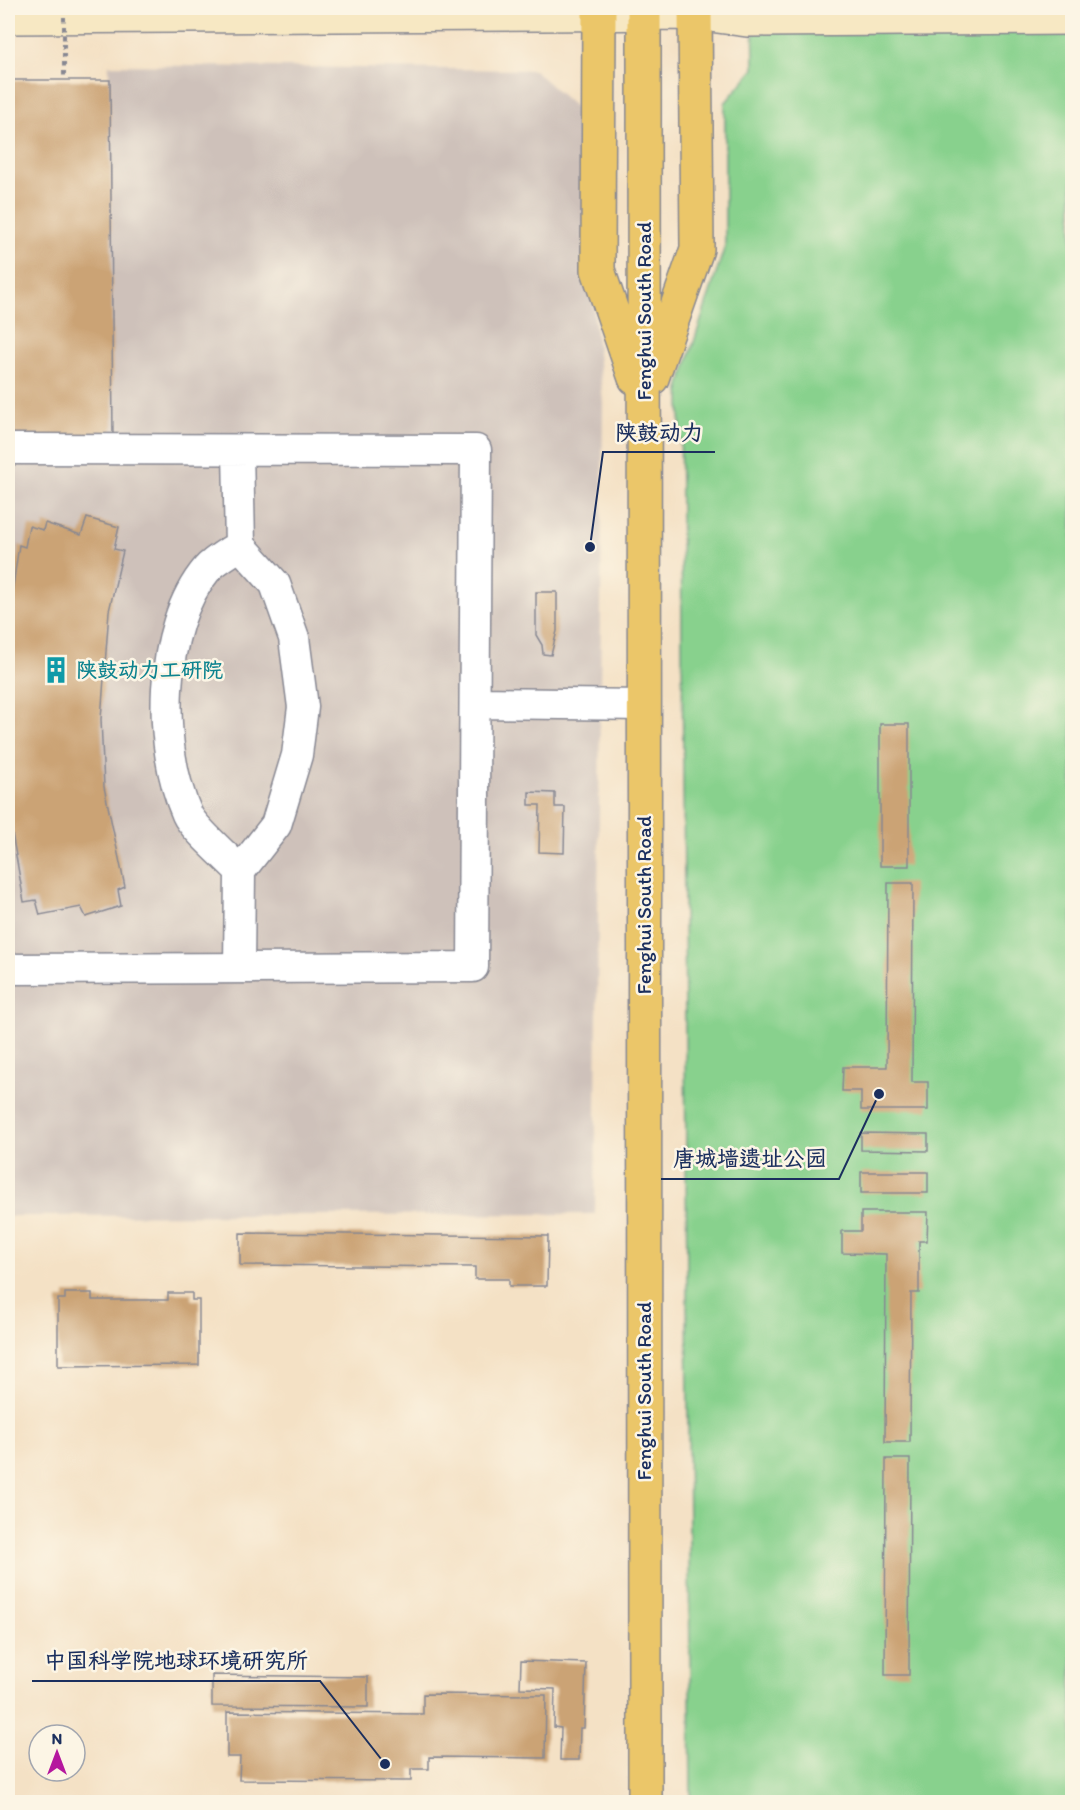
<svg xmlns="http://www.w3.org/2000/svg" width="1080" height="1810" font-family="Itim,'LXGW WenKai TC',sans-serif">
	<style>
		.industrial { fill: #cec1ba }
		.green { fill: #88d18d; stroke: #528076; stroke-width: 1.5 }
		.building { fill: #cba374 }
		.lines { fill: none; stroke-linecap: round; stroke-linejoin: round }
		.street-casing { stroke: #888892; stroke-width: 33 }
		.secondary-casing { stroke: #888892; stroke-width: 36 }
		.primary-casing { stroke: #888892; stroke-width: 36 }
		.street { stroke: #fff; stroke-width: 30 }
		.secondary { stroke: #f7e8c3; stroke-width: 33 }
		.primary { stroke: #ebc669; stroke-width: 33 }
		.path-bridge { stroke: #888892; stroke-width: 4; stroke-dasharray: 4.5 4.5; stroke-linecap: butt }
		.labels { text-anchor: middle; stroke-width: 5; stroke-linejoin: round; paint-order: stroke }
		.street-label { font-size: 21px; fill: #1b2f5e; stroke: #fcf5e5 }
		.culture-label { font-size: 21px; font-weight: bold; fill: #0d838f; stroke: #fcf5e5; text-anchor: start }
		.leader { fill: none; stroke: #1b2f5e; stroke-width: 2 }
		.callout-dot { fill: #1b2f5e; stroke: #fcf5e5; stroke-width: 2 }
		.callout-label { font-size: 22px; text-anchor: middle; font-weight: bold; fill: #1b2f5e; stroke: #fcf5e5; stroke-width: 5; stroke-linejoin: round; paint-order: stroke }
	</style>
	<rect width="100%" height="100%" fill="#fcf5e5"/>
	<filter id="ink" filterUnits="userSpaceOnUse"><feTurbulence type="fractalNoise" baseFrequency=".0167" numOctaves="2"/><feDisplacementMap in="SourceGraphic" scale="12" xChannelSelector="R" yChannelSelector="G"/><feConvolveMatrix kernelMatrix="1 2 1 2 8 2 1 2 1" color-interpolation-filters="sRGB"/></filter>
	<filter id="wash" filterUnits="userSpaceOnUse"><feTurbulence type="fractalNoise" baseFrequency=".008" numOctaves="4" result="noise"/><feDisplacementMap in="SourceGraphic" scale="24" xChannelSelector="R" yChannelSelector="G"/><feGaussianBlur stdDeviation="1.35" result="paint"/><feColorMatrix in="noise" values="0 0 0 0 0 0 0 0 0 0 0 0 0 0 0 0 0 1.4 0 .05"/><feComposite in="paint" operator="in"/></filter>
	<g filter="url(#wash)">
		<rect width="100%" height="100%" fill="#f4e1c5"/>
		<path class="industrial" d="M109,65L534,70L587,118L588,256L603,402L595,1214L8,1216V427H104Z"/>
		<path class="green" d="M753,8H1072V1802H691L680,385L725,246V103L754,69Z"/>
		<g id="blocks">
			<path class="building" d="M8,80H110L113,438L8,439Z
				M87,518L119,527L114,549L123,551L109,611L101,719L104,787L125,887L118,890L121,906L86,917L81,907L40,915L36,900L24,902L8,810V621L19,545L25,547L29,526L43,530L45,523L81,535Z
				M536,592H557V631L551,655L543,654L542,645L536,635Z
				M880,724H909V866H880Z
				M529,792L555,793V807H565L564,853L539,852L540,805H529Z
				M888,883H913L912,1082H928V1110H861V1091H842L843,1067H887Z
				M861,1133L928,1134V1151L861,1150Z
				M861,1172H928V1193H861Z
				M861,1212H928L927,1241H919V1293H911L910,1442H885L886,1254L842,1253V1231H861Z
				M240,1233L548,1236L547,1286H509V1279H475V1267L240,1265Z
				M65,1293H92V1300H168V1293H192V1300H199V1365L58,1366V1299H65Z
				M886,1459H910L909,1675H885Z
				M521,1661L586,1663L584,1728H580L579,1760H560L561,1728L554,1727L555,1689L520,1688Z
				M212,1675L368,1677V1707L212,1706Z
				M423,1694L546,1695L545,1758L429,1757V1769H411V1781L239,1780L240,1757H227V1712L423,1714Z"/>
		</g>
	</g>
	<g filter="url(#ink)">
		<use href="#blocks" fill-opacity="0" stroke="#888892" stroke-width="1.5"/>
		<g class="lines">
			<defs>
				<path id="street" d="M8,449L476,450L473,967L8,969
					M238,451L240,545L275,584L294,638L303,707L297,755L276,825L240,871L239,968
					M240,545C230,552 215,560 207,569C157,628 157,747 187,814C193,828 228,858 240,871
					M475,703L644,705"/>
				<path id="secondary" d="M8,17L695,13L747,20L1072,18"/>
				<path id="primary" d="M599,8L598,270L635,378
					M644,8L645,1802
					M652,378L697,249L695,8"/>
			</defs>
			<use href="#street" class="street-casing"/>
			<use href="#secondary" class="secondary-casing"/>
			<use href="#primary" class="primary-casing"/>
			<use href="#street" class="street"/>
			<use href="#secondary" class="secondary"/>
			<use href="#primary" class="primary"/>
			<path class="path-bridge" d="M64,8V78"/>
		</g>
	</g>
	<defs>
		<symbol id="building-bare" viewBox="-9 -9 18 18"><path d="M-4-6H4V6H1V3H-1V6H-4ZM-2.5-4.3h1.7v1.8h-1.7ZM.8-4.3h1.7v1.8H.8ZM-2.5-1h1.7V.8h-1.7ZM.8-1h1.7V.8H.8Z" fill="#0f9aa8" stroke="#fcf5e5" stroke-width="2.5" paint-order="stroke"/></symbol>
	</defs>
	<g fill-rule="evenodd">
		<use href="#building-bare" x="37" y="651" width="38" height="38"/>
	</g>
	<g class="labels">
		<g class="street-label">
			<text transform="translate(644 311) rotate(-90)" y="7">Fenghui South Road</text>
			<text transform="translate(644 905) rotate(-90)" y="7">Fenghui South Road</text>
			<text transform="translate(644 1391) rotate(-90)" y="7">Fenghui South Road</text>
		</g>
		<g class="culture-label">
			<text x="76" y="677">陕鼓动力工研院</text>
		</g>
	</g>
	<path class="leader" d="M590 547L603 452H715M879 1094L839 1179H661M385 1764L320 1681H32"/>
	<g class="callout-dot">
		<circle cx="590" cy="547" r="6"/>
		<circle cx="879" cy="1094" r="6"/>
		<circle cx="385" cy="1764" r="6"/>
	</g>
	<g class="callout-label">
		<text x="659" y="440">陕鼓动力</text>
		<text x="750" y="1166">唐城墙遗址公园</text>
		<text x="176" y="1668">中国科学院地球环境研究所</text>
	</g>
	<rect width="1080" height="1810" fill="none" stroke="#fcf5e5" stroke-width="30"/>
	<g transform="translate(57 1753)"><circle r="28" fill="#fcf5e5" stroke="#a2a6af" stroke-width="1.5"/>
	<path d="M0-4.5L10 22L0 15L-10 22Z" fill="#b5179e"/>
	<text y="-9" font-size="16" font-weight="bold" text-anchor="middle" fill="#1b2f5e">N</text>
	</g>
</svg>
